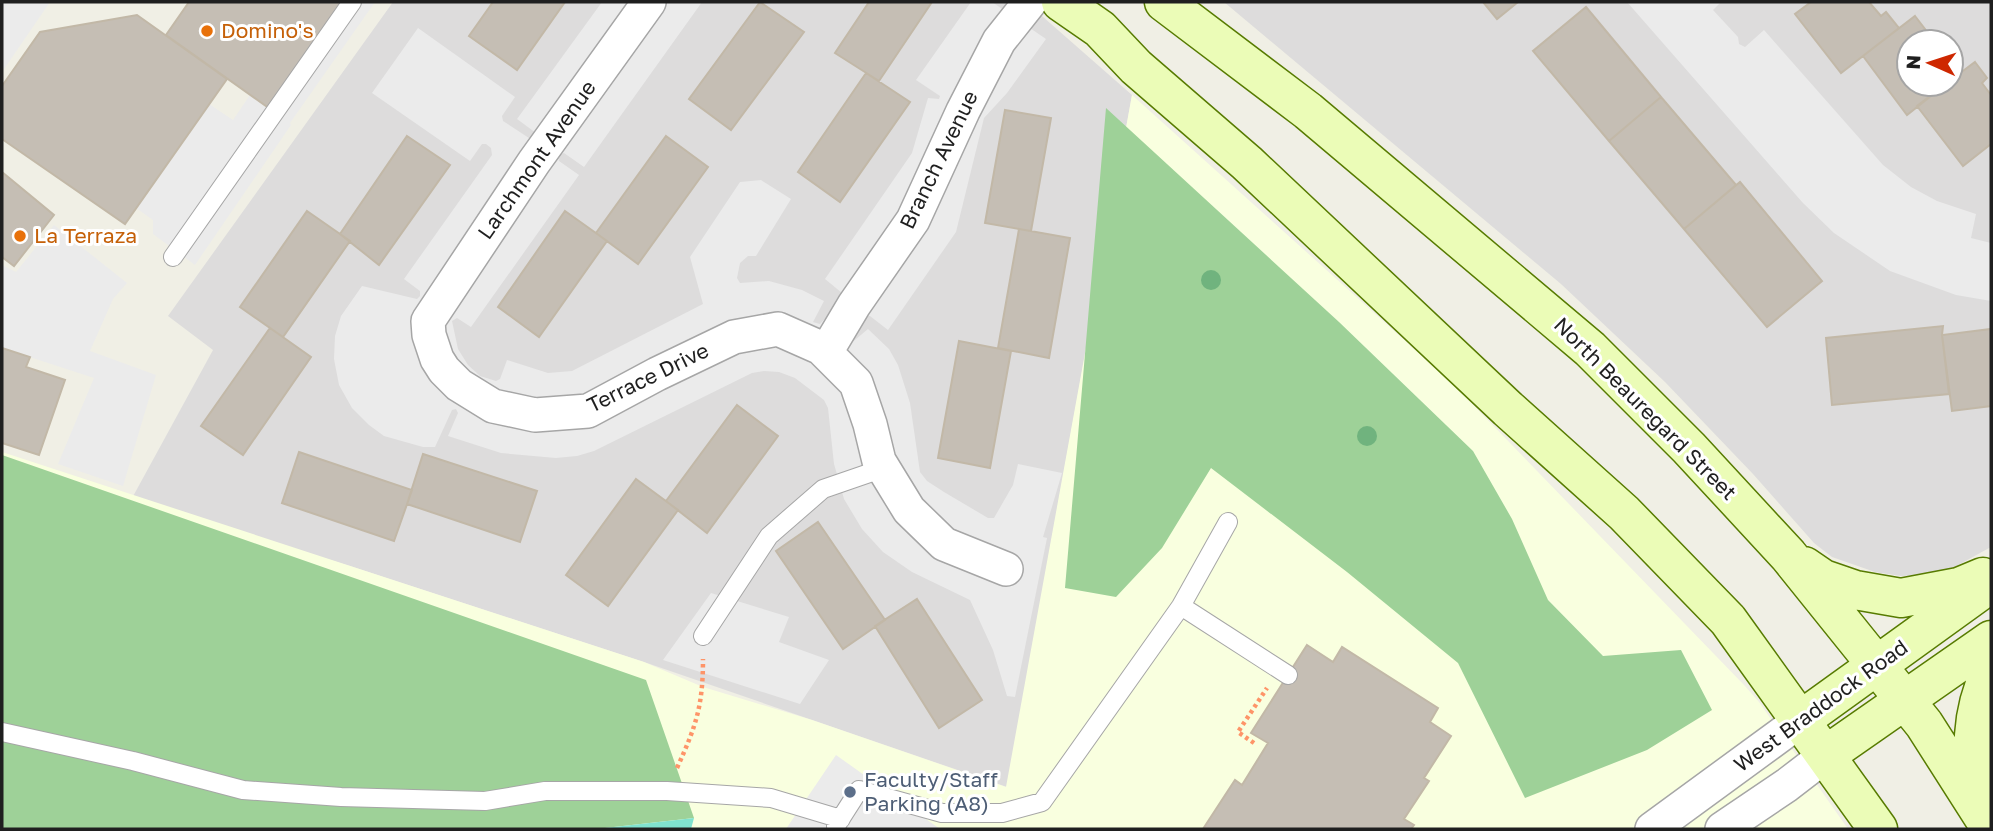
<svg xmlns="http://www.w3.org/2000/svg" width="1993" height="831" font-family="'Golos Text',sans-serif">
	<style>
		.residential { fill: #dddcdc; fill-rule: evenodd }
		.education { fill: #f9ffdf }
		.forest { fill: #9ed198 }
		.pitch { fill: #80e2cf }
		.parking { fill: #ebebeb }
		.building { fill: #c5beb4; stroke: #c2b8a7; stroke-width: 2 }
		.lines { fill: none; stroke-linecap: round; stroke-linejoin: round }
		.lane-casing { stroke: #a6a6a6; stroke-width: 20 }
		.street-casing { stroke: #a6a6a6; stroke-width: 36 }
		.secondary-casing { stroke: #577b01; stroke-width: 41 }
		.path { stroke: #fe9468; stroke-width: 4.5; stroke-dasharray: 3.5 3.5; stroke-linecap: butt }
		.lane { stroke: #fff; stroke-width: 18 }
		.street { stroke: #fff; stroke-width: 33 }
		.secondary { stroke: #ebfcb7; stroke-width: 38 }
		.tree { fill: #70b37e }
		.food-dot { fill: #e8710a; stroke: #fff; stroke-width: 2.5 }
		.service-dot { fill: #5c6f8a; stroke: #fff; stroke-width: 2.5 }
		.labels { text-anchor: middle; stroke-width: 6; stroke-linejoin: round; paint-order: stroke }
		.food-label { font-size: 21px; fill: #c56008; stroke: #fff; text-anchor: start }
		.street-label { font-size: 21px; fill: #1f1f1f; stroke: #fff }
		.service-label { font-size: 21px; fill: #4e5e75; stroke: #fff; text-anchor: start }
	</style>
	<rect width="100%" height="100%" fill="#f0efe5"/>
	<path class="residential" d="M393,2H1026L1132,95L1007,787L644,662L350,566L131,500L213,350L168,316Z
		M1224,2H1991V547L1949,570L1923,575L1901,576L1875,572L1832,557L1814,543L1753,474L1665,382L1561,284ZM1909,42H1951V84H1909Z"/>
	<path class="education" d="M1132,95L1452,383L1744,685L1759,702L1848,829H2V452L644,662L703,687L812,720L1006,787Z"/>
	<path class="forest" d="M1106,108L1339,322L1473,451L1512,519L1548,600L1603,656L1681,650L1712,710L1647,750L1525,798L1458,663L1347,572L1211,468L1162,548L1116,597L1065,588Z
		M2,455L646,680L694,818L596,829H2Z"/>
	<path class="pitch" d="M694,818L691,829H596Z"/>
	<path class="parking" d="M2,2H50L2,72Z
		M282,2H375L290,123L291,125L195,265L153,234V220L136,208L209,104L233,120L250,95L227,79Z
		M602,2H702L584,167L564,153L558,155L559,161L579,175L471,327L457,318L452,321L458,349L468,365L480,376L496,381L500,379L507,360L548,373L572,371L703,304L690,257L740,182L761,180L791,199L756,256H748L740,263L737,278L740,283L769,281L802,290L824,301L813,322L820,324L843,299L842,293L825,279L912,153L928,98L939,99L940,96L916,80L971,2H992L1046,39L1007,93L984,118L956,232L888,330L870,316H862L849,345L868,329L889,349L898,365L910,403L920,472L927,481L944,492L988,518H994L1013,485L1018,464L1062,473L1043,537L1047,538L1015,697L1007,696L993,650L970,600L912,572L883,552L862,529L844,499L834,464L828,408L824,400L795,378L779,372L764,371L752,373L594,451L577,456L556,458L501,453L448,436L458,413L456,409L452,410L435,447H423L384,436L369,425L352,408L339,385L334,359L335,336L341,316L362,286L417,299L420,296V291L404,279L492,155L491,148L486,144H482L470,161L372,93L418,28L515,97L502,116L503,121L532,140L536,133L517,119Z
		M1627,2H1721L1713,10L1738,37L1739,44L1745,47L1764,30L1883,165L1911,187L1937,201L1976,214L1971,238L1991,243V301L1956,295L1890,271L1834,233L1803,203Z
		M54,225L127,283L113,299L90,351L156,375L123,486L58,464L94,378L2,348V265L16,272Z
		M711,593L789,617L779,642L829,660L800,704L663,660Z
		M836,755L940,829H786Z"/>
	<path class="building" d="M189,2H351L273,111L166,35Z
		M493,2H565L517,70L469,36Z
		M760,2L804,32L731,130L689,99Z
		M869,2H932L879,81L835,53Z
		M1483,2H1518L1497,19Z
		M1811,2H1869L1881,16L1886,12L1899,28L1841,73L1795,14Z
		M1586,7L1661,97L1609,141L1533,51Z
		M137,15L227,79L125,224L2,139V86L40,32Z
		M1915,16L1935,42H1909V84H1946L1907,115L1863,56Z
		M1975,62L1987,78L1982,83L1991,95V144L1963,166L1917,106L1946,84H1951V80Z
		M866,73L910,102L840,202L798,172Z
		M1661,97L1736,185L1684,229L1609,141Z
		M1005,110L1051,118L1031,231L985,223Z
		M407,136L450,165L379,265L340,234Z
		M666,136L708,167L638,264L596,233Z
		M2,172L54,215L14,266L2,257Z
		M1740,182L1822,281L1767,327L1684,229Z
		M307,211L350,241L283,337L240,307Z
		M565,211L607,241L539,337L498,307Z
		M1019,229L1070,238L1049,358L998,348Z
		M1943,326L1942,335L1949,394L1832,405L1826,338Z
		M270,328L311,357L243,455L201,426Z
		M1991,329V406L1952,411L1942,335Z
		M959,341L1011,351L990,468L938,458Z
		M2,348L30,357L26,367L65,380L39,455L2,443Z
		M737,405L778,436L707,533L666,501Z
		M299,452L412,490L394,541L282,503Z
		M423,454L537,491L520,542L407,504Z
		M636,479L678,510L608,606L566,575Z
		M818,522L885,620L843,649L776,551Z
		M917,599L982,700L939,728L875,626Z
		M1307,645L1333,662L1342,647L1438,708L1430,722L1451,736L1424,778L1429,781L1404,819L1414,825L1411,829H1203L1235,780L1242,785L1268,743L1251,733Z"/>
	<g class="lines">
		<defs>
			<path id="lane" d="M173,257L352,2
				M1181,606L1288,675
				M703,636L769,536L823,489L884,468
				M2,732L133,761L243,790L341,797L485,801L545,791H667L771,798L841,819
				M836,826L859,790L942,813H1002L1042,802L1181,606L1228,522"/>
			<path id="street" d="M649,2L534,162L428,321L429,335L437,359L444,370L459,385L493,406L535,415L588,411L657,374L734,337L778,329L821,348L856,383L870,424L879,461L909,510L944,544L1006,569
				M826,352L854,305L913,220L963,111L999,41L1030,2
				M1652,829L1801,720
				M1722,829L1787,785L1826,755"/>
			<path id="secondary" d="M1061,2L1100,29L1136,67L1247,163L1508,409L1624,513L1728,620L1878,829
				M1164,2L1308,111L1590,349L1689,448L1788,555L1924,724L1991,829
				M1804,566L1823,579L1855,590L1901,598L1959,587L1983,577
				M1801,720L1991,583
				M1826,755L1991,640
				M1984,803C1967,760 1972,710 1991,670"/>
		</defs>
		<use href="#lane" class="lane-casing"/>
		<use href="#street" class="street-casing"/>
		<use href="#secondary" class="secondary-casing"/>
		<path class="path" d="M1254,743L1238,732L1267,688
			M677,768C696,726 703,706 703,659"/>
		<use href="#lane" class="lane"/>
		<use href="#street" class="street"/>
		<use href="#secondary" class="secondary"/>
	</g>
	<g class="tree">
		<circle cx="1211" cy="280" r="10"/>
		<circle cx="1367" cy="436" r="10"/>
	</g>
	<g class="food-dot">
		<circle cx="207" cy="31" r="7"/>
		<circle cx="20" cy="236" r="7"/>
	</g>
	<circle class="service-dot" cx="850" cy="792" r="7"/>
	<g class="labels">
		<g class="food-label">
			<text x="221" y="38">Domino's</text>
			<text x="34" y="243">La Terraza</text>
		</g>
		<g class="street-label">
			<text transform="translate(537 160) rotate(-55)" y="7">Larchmont Avenue</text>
			<text transform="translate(939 160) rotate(-64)" y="7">Branch Avenue</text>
			<text transform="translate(648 378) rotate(-26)" y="7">Terrace Drive</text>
			<text transform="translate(1645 409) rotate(45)" y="7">North Beauregard Street</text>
			<text transform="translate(1821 706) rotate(-36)" y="7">West Braddock Road</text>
		</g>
		<g class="service-label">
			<text x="864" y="787">Faculty/Staff<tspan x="864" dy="24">Parking (A8)</tspan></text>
		</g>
	</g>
	<rect width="1993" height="831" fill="none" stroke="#1f1f1f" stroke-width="7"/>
	<g transform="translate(1930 63) rotate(273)"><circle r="33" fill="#ffffff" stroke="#a5a5a5" stroke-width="2"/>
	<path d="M0-5L12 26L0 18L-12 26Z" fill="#ce2700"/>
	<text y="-10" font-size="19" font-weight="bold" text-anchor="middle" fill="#1f1f1f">N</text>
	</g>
</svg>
